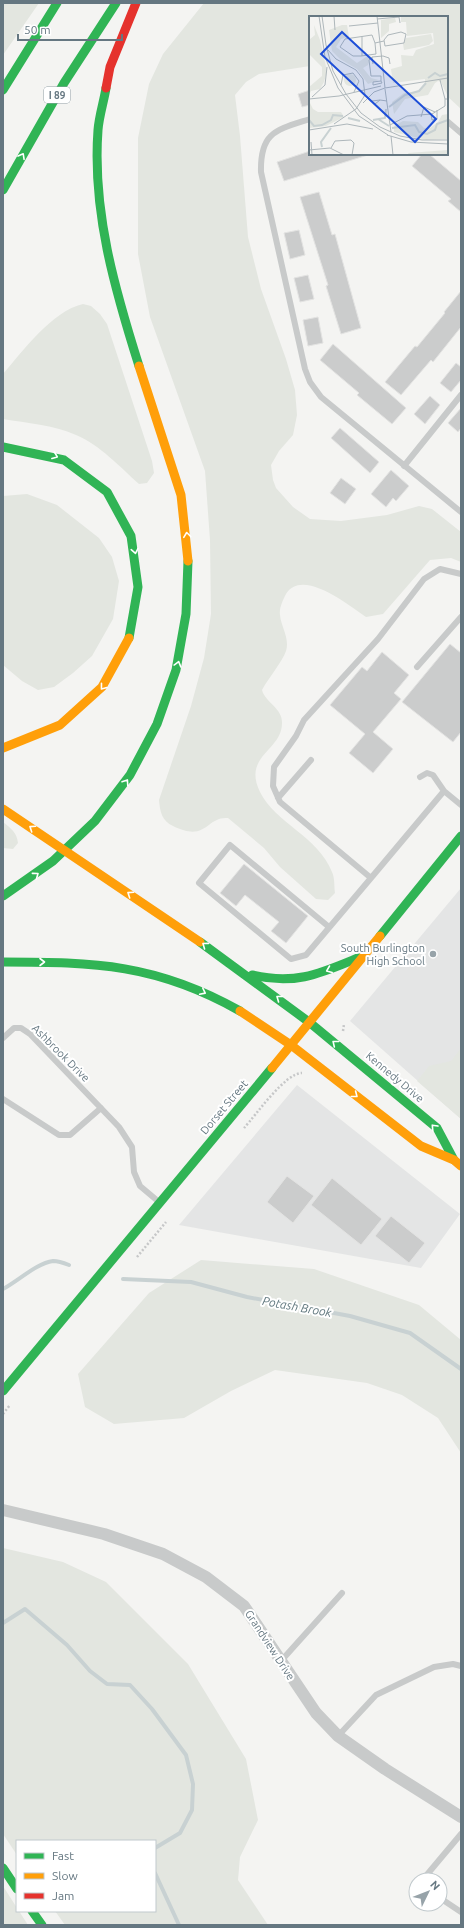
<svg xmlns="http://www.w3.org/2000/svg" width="464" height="1928" font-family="Ubuntu,sans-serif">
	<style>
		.built { fill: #e4e5e5 }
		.green { fill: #e3e6e0 }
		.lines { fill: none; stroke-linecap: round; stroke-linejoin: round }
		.stream { stroke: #c8d1d2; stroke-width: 4 }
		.building { fill: #cbcccc; stroke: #e3e3e2 }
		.path { stroke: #c6c7c8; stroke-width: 2.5; stroke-dasharray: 2 2; stroke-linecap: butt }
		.lane { stroke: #c8caca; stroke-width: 6 }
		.street { stroke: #c8caca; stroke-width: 12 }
		.fast { stroke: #30b455; stroke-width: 9 }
		.slow { stroke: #ff9f0a; stroke-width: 9 }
		.jam { stroke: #e5322d; stroke-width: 9 }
		.oneway { stroke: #fff }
		.poi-dot { fill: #97a3a9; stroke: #fff; stroke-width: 1.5 }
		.labels { text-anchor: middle; stroke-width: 4; stroke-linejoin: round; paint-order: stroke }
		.shield { fill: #fff; stroke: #93a0a7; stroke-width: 1 }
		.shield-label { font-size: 10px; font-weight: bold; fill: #657781 }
		.poi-label { font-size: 11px; fill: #657781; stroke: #fff; text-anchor: end }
		.street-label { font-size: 11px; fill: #657781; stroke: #fff }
		.water-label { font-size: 12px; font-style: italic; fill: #61787f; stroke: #fff }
		.inset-river { fill: none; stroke: #c8d1d2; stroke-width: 2 }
		.inset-road { fill: none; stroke: #aeb7bb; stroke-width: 1 }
		.view { fill: #1d4ed8; fill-opacity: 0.15; stroke: #1d4ed8; stroke-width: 2 }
		.inset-edge { fill: none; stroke: #657781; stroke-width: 2 }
	</style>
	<rect width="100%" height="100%" fill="#f4f4f2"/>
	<path class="built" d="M461,888V1119L350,1021Z
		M297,1085L460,1214L421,1268L179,1225Z"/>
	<path class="green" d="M3,3H39L3,55Z
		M204,3H461V109L447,96V17H310V66L259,74L246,82L235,95L240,136L248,237L261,289L286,359L295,390L297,415L293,435L279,451L271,465L273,480L276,488L293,507L310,519L341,521L387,515L419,506L432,509L461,532V562L451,558L430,560L383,614L366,617C350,606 302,567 286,594C283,600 279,608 280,615C281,627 290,638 286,651C282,662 268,679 262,690C265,702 282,708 282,722C283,751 242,755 260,792C275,823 318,836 332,872C335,878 334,887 335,893L328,900L316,899L280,867L264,848L228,818C206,816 207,843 173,826C162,821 160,812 159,800L191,706L204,658L211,614L210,540L205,471L150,317L138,254V138L149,84L163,54Z
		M83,304L91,306L100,314L107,324L152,461L154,473L147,483L139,484C120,467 100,445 76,435C53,425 27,423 3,419V374C23,351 52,311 83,304Z
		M27,494L57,505L99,538L112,557L119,581L113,619L92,656L73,673L54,687L38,690L22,681L3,665V496Z
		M3,822C11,828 17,833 18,843L13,849L3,848Z
		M461,1048V1119L417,1081L429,1066L451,1061Z
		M201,1260L314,1269L419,1305L461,1340V1453L438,1418L402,1395L367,1383L275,1370L231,1391L184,1418L114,1424L85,1407L78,1374L149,1293Z
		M3,1548L63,1562L106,1582L188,1664L246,1759L258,1820L240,1857L238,1880L268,1925H65L55,1911H155V1841H17V1855L3,1834Z
		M3,1886L17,1908V1911H19L28,1925H3Z"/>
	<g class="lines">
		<path class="stream" d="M123,1279L191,1282L247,1297L350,1316L410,1333L461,1369
			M3,1289C18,1281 37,1263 53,1261C58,1261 64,1263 69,1265
			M3,1623L25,1609L67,1645L90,1671L107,1684L130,1685L152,1709L186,1755L193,1784L192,1810L180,1833L155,1848
			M155,1873L179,1925"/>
	</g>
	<path class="building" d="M310,90V105L302,107L298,94Z
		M310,151V154H371L284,181L277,162Z
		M422,154H429L461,181V212L448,201L451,199L412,166Z
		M319,192L332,235L335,234L361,328L341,334L326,286L328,285L300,197Z
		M299,230L305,255L290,259L284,233Z
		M308,275L314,299L300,302L294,278Z
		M461,291V327L433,362L431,360L401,395L385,382L415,346L417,347L445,313L444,312Z
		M318,317L323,343L308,346L303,320Z
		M333,344L406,408L392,424L357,395L359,393L320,360Z
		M456,363L461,367V380L451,392L440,383Z
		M430,396L440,405L425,424L414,414Z
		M461,408V428L458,432L448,423Z
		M340,428L379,462L370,473L331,438Z
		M391,470L409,486L396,501L393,498L386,507L371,494Z
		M341,478L356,489L345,504L330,493Z
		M450,644L461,653V732L453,742L402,702Z
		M382,652L409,675L394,693L401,699L373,732L393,749L373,773L349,753L365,734L330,705L362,667L367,671Z
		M244,864L308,916L286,943L271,931L279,922L245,895L236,906L220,893Z
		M287,1176L314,1196L293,1223L267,1202Z
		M332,1178L382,1219L361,1245L311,1205Z
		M391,1216L425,1243L409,1263L375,1236Z"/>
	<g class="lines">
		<path class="path" d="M343,1031L344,1024
			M244,1128C256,1115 285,1073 302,1073
			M137,1257L166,1222
			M3,1414L10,1405"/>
		<path class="lane" d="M310,119C276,130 260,132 261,172L305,369L310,382L321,397L461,512
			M447,121L461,133
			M404,466L461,395
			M417,667L461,617
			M420,777L427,773L433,775L444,791L461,805
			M278,798L311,760
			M371,878L444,791
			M329,927L230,845L199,883L291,959L306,955L371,878L280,802L273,786L274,767L296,736L304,720L378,639L424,579L440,569L461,574
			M3,1038L14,1028H21L30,1034L119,1127L132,1147L134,1172L140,1186L159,1202
			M3,1099L59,1135H70L101,1108
			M281,1661L342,1593
			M338,1736L376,1695L434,1667L453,1664L461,1666
			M425,1880V1877L461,1834
			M440,1898L461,1912"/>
		<path class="street" d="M3,1510L104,1534L163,1554L206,1577L244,1606L316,1713L338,1736L385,1769L461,1817"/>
		<path class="fast" d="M106,88C104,101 99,116 98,130C92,211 115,290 139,366
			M3,90L57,3
			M3,190L64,83L116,3
			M3,447L64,460L107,492L131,536L138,587L129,638
			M3,896L53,861L95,821L130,775L157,724L176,670L186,614L188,561
			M380,936L461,836
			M200,942L309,1022
			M3,962C95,962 157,964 240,1011
			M252,975C298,986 323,972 365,955
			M309,1022L437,1128L454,1160
			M3,1391L272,1068
			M3,1868L17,1889
			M32,1911L42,1925"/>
		<path class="slow" d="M139,366L181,495L188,561
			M3,748L60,725L102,687L129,638
			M3,809L200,942
			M240,1011L291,1045
			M291,1045L421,1146L454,1160L461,1166
			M272,1068L380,936"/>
		<path class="jam" d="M106,88L110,67L136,3"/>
	</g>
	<defs><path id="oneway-chevron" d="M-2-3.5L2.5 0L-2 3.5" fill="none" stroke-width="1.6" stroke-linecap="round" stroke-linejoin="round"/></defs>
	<g class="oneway">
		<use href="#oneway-chevron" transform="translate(22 156) rotate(-61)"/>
		<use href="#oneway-chevron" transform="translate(55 456) rotate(21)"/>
		<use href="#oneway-chevron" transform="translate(187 535) rotate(-97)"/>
		<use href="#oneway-chevron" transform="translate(135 551) rotate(79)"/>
		<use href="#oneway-chevron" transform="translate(178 664) rotate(-75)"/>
		<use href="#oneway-chevron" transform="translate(103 687) rotate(128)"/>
		<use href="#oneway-chevron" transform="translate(126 782) rotate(-56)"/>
		<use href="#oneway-chevron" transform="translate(32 828) rotate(-146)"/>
		<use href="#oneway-chevron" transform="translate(36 875) rotate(-36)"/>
		<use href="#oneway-chevron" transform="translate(130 894) rotate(-146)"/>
		<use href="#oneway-chevron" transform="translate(205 945) rotate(-144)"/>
		<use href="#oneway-chevron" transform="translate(42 962)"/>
		<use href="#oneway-chevron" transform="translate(329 970) rotate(158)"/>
		<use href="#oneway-chevron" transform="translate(203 992) rotate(26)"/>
		<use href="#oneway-chevron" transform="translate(279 998) rotate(-144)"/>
		<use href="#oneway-chevron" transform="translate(335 1043) rotate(-141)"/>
		<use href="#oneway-chevron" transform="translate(355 1095) rotate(38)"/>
		<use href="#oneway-chevron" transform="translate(434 1127) rotate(-133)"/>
	</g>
	<circle class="poi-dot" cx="433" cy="954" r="4"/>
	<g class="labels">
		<rect class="shield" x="44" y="87" width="26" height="16" rx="3"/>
		<g class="shield-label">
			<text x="57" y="99">I 89</text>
		</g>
		<g class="poi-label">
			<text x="425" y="952">South Burlington<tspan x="425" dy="13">High School</tspan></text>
		</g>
		<g class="street-label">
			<text transform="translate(61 1053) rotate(45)" y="4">Ashbrook Drive</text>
			<text transform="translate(395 1077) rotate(40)" y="4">Kennedy Drive</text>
			<text transform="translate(224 1107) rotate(-50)" y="4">Dorset Street</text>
			<text transform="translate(270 1645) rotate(57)" y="4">Grandview Drive</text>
		</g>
		<g class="water-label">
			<text transform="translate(297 1307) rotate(10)" y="4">Potash Brook</text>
		</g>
	</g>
	<g transform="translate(309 16)">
		<rect width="139" height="139" fill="#f4f4f2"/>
		<path d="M139,0V81L132,66L129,65L126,67L119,79L96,83L85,98L83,86L95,77L109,76L116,68V63L84,67L82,53L93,50L92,39L104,40L107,34L125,28L124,17L98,20L97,6H92V1ZM86,2L87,6L80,8V15L72,22V4ZM5,9L11,24L18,55L15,66L11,73L2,75L0,79V71L13,60V51L0,38V24L6,19ZM33,9H38L40,21L32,23L27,31L48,47L57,41L62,40L59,49L54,52L62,62L70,64L59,68L48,53L31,43L23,35L20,14ZM122,18L124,25L120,29L95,34L94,28L97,22ZM35 64a6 6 0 1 1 12 0a6 6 0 1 1-12 0ZM0,85L4,93L9,96H32L35,101L17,110L0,112ZM139,98V123L117,124L85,116V110L94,105L109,106L115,112H121L129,106L133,99ZM139,134V139H100L99,137Z" fill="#e3e6e0"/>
		<path class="inset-river" d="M119,62L126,57L131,60L139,58M80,91L96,79L110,75L117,67M39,102L51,105M69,103L80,110M0,104L5,110L13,109L22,104L24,99L34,100M64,104L76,102L77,93M83,112L106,109L110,116L118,118L126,114L128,108L139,104M13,131L12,126L22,112"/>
		<path class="inset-road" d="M10,0L16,41L29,72L50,100L79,119M13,0L17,29L24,55L37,78L52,97L71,111L91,120L113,124H139M25,0L26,14M68,0L76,72L139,62M68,3L90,1L91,7M40,10L69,7M92,16L97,18L95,27L76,30L75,24L79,19ZM53,20V40M66,27L63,19L36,23L31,31L44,40H52L67,38L66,27L75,25M19,34L27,43L47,54L54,63L56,79L47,93M63,41L60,44L62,60H72V65L73,67L64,69V66L72,65M64,48L63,41L74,40L80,42L81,48M131,64L136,83H139M32,69L34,59L44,57L50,65L45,76M76,73L82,116M3,81L16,69L18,51M0,83L30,80L72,70M71,84L66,88L63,85L71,84L78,85M54,87L65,76L76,72M122,98L123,104L128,103V94M112,101L115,91L126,96M25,108L47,93M81,109L98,100L123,98L136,90V83M0,114L38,108L64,113M78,119L102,126L139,128M82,120L84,139M2,126L3,139M22,132L26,125L42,124L45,127L43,139M0,134L21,132L35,139"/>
		<path class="view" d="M33,16L127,103L106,126L12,38Z"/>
		<rect width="139" height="139" class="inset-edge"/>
	</g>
	<rect width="464" height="1928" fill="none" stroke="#657781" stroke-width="8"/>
	<rect x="16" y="1840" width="140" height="72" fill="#ffffff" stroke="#c1c9cd"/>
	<rect x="24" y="1853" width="20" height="6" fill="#30b455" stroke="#c1c9cd"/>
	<text x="52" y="1860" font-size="12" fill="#657781">Fast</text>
	<rect x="24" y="1873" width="20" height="6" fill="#ff9f0a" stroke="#c1c9cd"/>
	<text x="52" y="1880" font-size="12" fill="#657781">Slow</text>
	<rect x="24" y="1893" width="20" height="6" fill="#e5322d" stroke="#c1c9cd"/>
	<text x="52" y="1900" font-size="12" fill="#657781">Jam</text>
	<g transform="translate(428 1892) rotate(47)"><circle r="19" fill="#ffffff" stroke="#c1c9cd"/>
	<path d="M0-3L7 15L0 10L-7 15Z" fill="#97a3a9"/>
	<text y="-6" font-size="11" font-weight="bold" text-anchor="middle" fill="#657781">N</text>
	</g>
	<path d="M18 34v6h104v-6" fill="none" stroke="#657781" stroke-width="2"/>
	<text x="24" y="34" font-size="12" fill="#657781" stroke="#ffffff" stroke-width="3" paint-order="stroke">50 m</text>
</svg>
